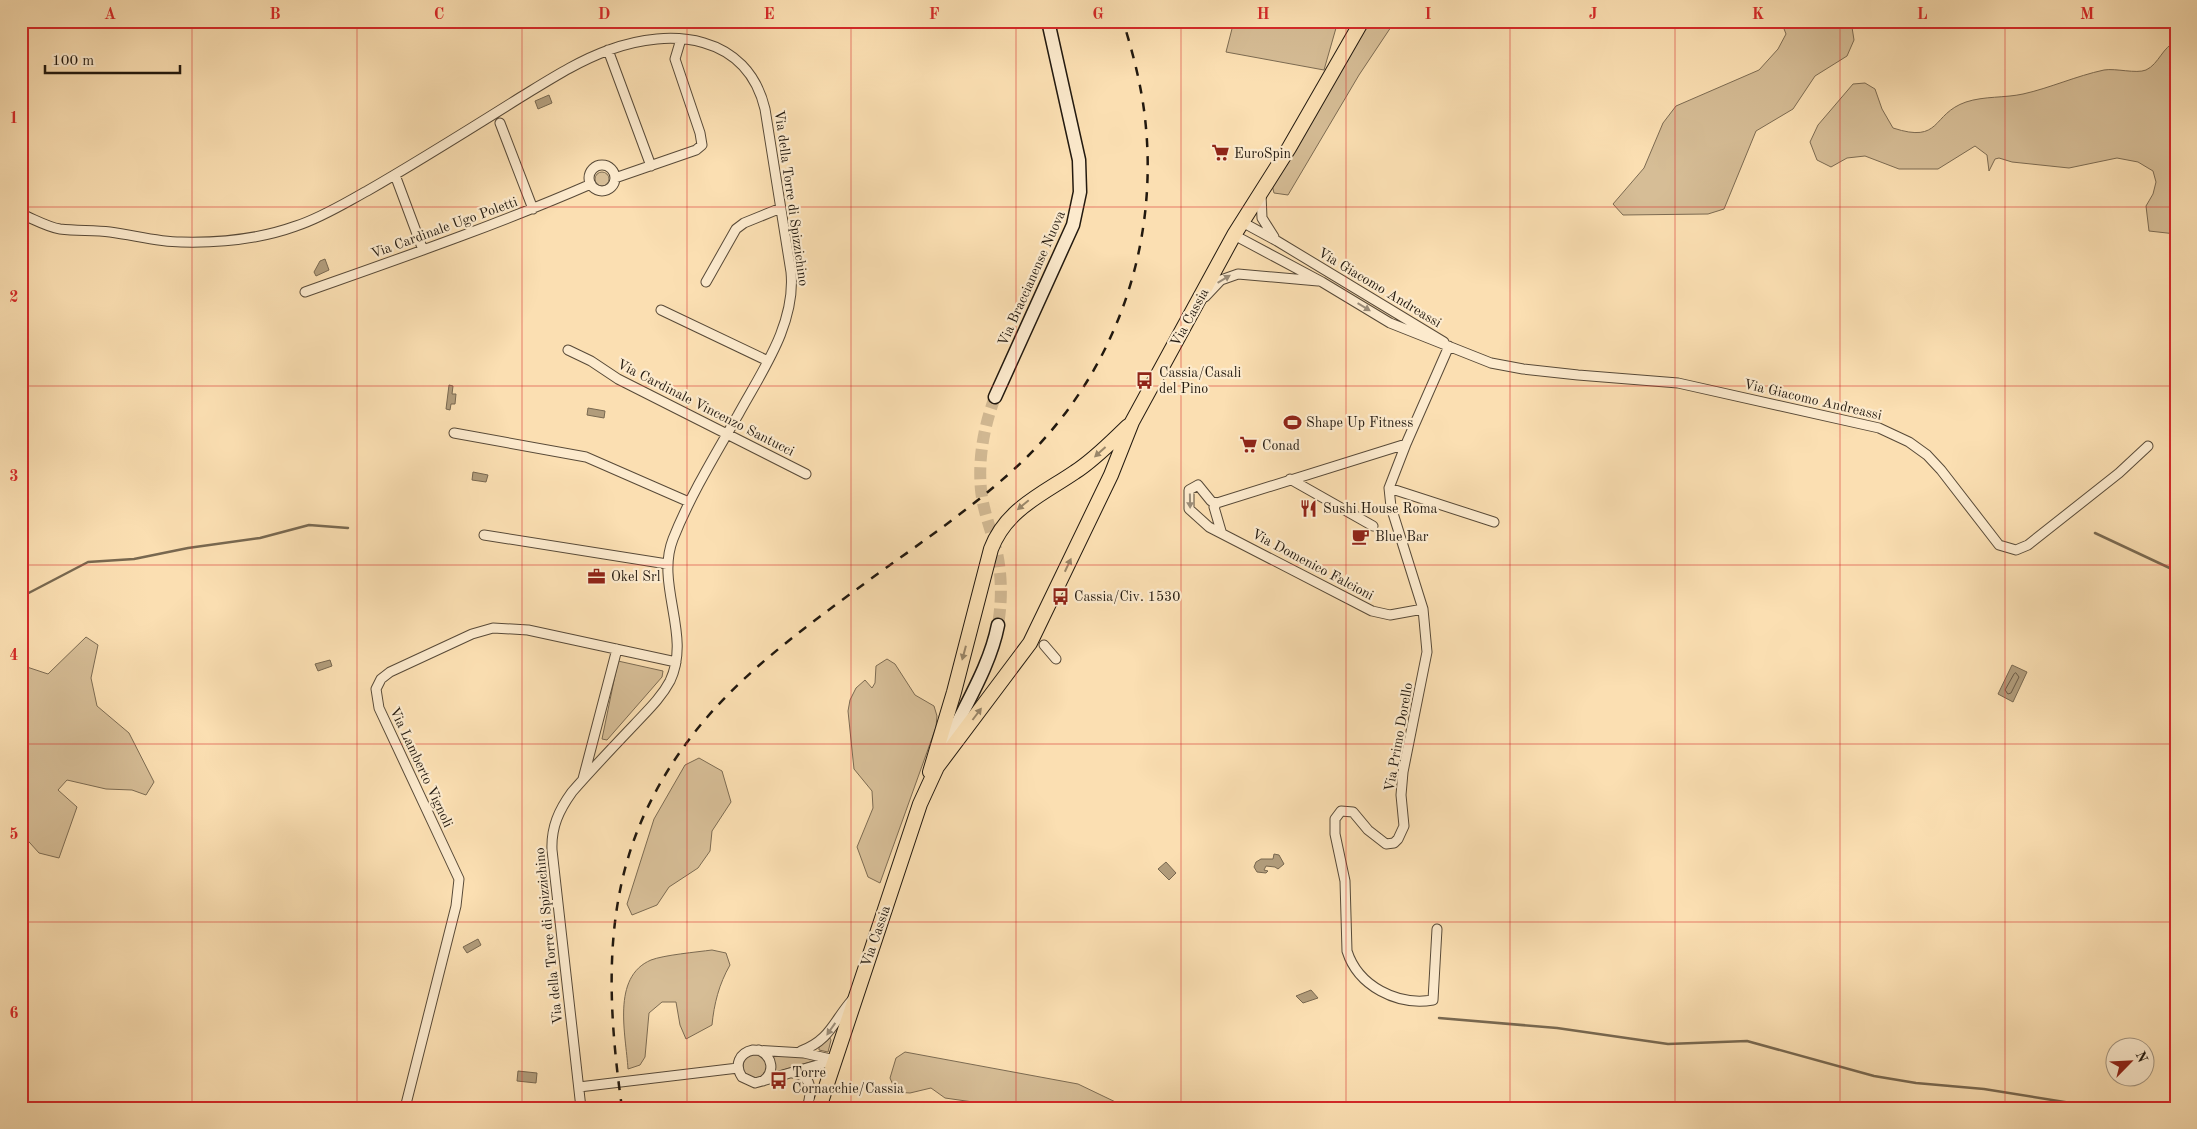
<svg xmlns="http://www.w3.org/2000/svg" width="2197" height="1129" font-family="'Old Standard TT',serif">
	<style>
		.green { fill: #d6bd96; stroke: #7c6b52 }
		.water { fill: #b19c7b; stroke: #786850 }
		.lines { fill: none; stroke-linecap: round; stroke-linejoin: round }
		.shore { stroke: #6a5a45; stroke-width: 1 }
		.stream { stroke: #786850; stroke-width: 2.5 }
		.secondary-tunnel { stroke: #d0b791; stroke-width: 12; stroke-dasharray: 12 6; stroke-linecap: butt }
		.minor-casing { stroke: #584a38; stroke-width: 11 }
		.secondary-casing { stroke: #22190f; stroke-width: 15 }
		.primary-casing { stroke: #22190f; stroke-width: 16 }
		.minor { stroke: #fceacd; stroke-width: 9 }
		.secondary { stroke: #fceacd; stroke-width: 12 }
		.primary { stroke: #fbdfb2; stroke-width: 14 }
		.rail { stroke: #22190f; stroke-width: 2.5; stroke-dasharray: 9 9; stroke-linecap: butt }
		.oneway { fill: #9a8c78 }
		.oneway2 { fill: #998669 }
		.grid { fill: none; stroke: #d62828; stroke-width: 1; stroke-opacity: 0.55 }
		.labels { text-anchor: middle; stroke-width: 4.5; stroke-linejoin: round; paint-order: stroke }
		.poi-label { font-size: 14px; fill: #22190f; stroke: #fceacd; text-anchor: start }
		.street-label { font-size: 14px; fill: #22190f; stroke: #fceacd }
		.neatline { fill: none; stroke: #d62828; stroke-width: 2 }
		.grid-label { font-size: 16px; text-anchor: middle; font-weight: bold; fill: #d62828 }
	</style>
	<rect width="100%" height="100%" fill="#fbdfb2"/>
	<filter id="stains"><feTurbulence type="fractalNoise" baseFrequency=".004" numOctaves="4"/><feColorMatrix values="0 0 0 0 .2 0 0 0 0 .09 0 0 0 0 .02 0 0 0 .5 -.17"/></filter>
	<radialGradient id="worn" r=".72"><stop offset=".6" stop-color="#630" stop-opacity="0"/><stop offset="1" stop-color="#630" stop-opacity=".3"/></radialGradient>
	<path class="green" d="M1234,21H1338L1324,70L1226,52Z
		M1366,21H1395L1359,75L1288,195L1274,193L1271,181Z
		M1781,21H1851L1854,40L1847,56L1815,76L1793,109L1756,131L1724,209L1708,214L1623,215L1613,204L1644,168L1663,123L1676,106L1759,70L1778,49L1786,34Z
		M2176,42V234L2149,231L2146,206L2153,194L2156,182L2153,171L2138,162L2117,158L2069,168L2012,162L1999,158L1995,159L1989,171L1987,155L1975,146L1938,169H1899L1865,156L1847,158L1831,167L1817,160L1810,142L1818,125L1853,84L1865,83L1875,89L1882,109L1893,128C1942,144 1931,114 1966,102C1984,96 2005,98 2023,94C2050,88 2076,76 2104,70C2116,68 2136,74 2146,70C2159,64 2163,46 2176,42Z
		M595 179a7 7 0 1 1 14 0a7 7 0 1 1-14 0Z
		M86,637L98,645L91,678L97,706L129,733L154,782L146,795L132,790L106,789L67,780L58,790L77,807L59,858L39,853L21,833V665L48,674Z
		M887,659L895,664L915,695L934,706L937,716L936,727L880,883L868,877L857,847L873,808L872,791L854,769L848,711L850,700L856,688L865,680L872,688L875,683L876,666Z
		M618,661L663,671L662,677L607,740L602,739Z
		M699,758L722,771L731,802L712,831L710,851L698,868L669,887L657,905L632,915L627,904L654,819L685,765Z
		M712,950L726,953L730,965C719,984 714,1004 712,1025L686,1039L680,1025L676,1002H662L649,1013L645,1057L640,1065L628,1069C626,1035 611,977 651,960C664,955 697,952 712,950Z
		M830,1038L831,1040L828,1052L819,1050V1047Z
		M905,1052L1078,1084L1128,1108H1015L945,1098L931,1088L910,1093L896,1092L890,1078L896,1058Z
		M743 1066a12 12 0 1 1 24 0a12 12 0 1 1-24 0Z
		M770,1055L816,1057L817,1060L776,1072Z"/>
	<path class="water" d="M549,95L552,103L538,109L535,101Z
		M325,259L329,270L316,276L314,272L320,261Z
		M449,385L453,386L452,394H456L455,404H451L450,410L446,409Z
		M588,408L605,411L604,418L587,415Z
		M473,472L488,475L486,482L472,480Z
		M330,660L332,666L318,671L315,664Z
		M2012,665L2027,672L2013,702L1998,694Z
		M1274,854L1279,855L1284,864L1278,869L1275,867L1266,866L1264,870L1268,871L1266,873L1257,872L1254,867L1256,862L1261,859H1273Z
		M1166,862L1176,873L1169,880L1158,869Z
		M478,939L481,945L467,953L463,947Z
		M1311,990L1318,998L1303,1003L1296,996Z
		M518,1071L537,1073L536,1083L517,1081Z"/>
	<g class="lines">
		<path class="shore" d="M2016,673L2019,677L2011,693L2008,694L2005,690L2014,674Z"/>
		<path class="stream" d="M2095,533L2176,571
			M21,597L88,562L134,559L188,548L260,538L309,525L348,528
			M1439,1018L1557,1028L1668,1044L1747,1041L1874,1076L1916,1083L1984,1089L2102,1108"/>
		<path class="secondary-tunnel" d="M995,397C984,426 978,458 981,490C983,511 992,532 997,553C1002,577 1002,601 998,625"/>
		<defs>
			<path id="minor" d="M608,50L651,166
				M500,123L533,209
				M589 178a13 13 0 1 1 26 0a13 13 0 1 1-26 0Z
				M395,175L423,250
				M615,178L696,150L702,145L700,133L675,59L681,39
				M1261,194L1262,218L1274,237
				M21,214C34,219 47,227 60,229C77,231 94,230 110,232C134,235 157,242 181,242C219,243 260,239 296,226C321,218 345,203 367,191C419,161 470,129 521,97C549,80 578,61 609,50C671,27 747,34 765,109L791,272C796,324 762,371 738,415C715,455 690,496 673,539C655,585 692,635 670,681C661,698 647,711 634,725C613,747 592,769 572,792C559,810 551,827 552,850L581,1108
				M1242,222L1277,241L1444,342
				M1234,235L1322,282L1390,323L1491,363L1523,369L1578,375L1678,383L1879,428L1909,442L1927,455L1941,470L1999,545L2016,550L2028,545L2119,473L2148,446
				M706,282L736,229L744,223L781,208
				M305,292C401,258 497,225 591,184
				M1205,297L1221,280L1238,274L1318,281
				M661,310L768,361
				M568,350L591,361L618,379L806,474
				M454,433L586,457L689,502
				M1406,444L1217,503L1211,501L1198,485L1189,490V509L1209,527L1372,611L1390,615L1423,609
				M1290,479L1373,526
				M1389,488L1494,522
				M1217,503L1214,507L1221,531
				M484,535L667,564
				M1044,645L1056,659
				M583,779L617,649
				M1437,929L1433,1000C1397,1006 1358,986 1347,951L1345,881L1335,834V819L1341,811L1353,812L1368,830L1386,844L1394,843L1398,839L1404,826L1401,795L1403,772L1427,652L1423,609L1391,507L1389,488L1406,444L1449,346
				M753,1050L804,1053L835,1060L755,1083L742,1077C734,1065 739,1053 753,1050Z
				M759,1050C773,1057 775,1072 763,1081
				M801,1051C830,1040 833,1022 852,1000
				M792,1073C813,1074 812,1092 807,1108
				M579,1087L738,1068
				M405,1108L456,906L459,879L379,708L376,689L381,679L390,672L472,634L493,628L528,630L676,662"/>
			<path id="secondary" d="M995,397L1073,225L1080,192L1079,160L1048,21
				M942,756C960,712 989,671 998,625"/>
			<path id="primary" d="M930,772L954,692L991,549C1006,509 1043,494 1075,472C1095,459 1111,442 1128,426
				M819,1108L920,804L937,767L1030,643L1111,475L1132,422L1234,235L1289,148L1362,21"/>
		</defs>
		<use href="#minor" class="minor-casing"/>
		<use href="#secondary" class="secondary-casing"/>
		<use href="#primary" class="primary-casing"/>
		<use href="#minor" class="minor"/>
		<use href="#secondary" class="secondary"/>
		<use href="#primary" class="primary"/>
		<path class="rail" d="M622,1108C608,1008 602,906 645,813C692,712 766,656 853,592C912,548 975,508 1028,456C1119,365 1161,238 1144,110C1140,80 1132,50 1123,21"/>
	</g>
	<defs><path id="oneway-solid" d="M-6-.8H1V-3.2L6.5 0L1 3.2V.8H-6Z" transform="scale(1.25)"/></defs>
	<g class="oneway">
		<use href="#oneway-solid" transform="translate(1224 279) rotate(-31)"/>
		<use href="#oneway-solid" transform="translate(1364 307) rotate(31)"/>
		<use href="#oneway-solid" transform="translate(1190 501) rotate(89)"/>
		<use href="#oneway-solid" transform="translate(831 1029) rotate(125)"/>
	</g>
	<g class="oneway2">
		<use href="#oneway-solid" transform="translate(1100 452) rotate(138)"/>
		<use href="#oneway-solid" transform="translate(1023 505) rotate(140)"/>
		<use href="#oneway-solid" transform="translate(1068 565) rotate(-65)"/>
		<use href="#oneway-solid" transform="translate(964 653) rotate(105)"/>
		<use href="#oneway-solid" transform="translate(977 714) rotate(-53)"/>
	</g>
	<path class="grid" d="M192,21V1108M357,21V1108M522,21V1108M687,21V1108M851,21V1108M1016,21V1108M1181,21V1108M1346,21V1108M1510,21V1108M1675,21V1108M1840,21V1108M2005,21V1108M21,207H2176M21,386H2176M21,565H2176M21,744H2176M21,922H2176"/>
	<defs>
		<symbol id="supermarket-bare" viewBox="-9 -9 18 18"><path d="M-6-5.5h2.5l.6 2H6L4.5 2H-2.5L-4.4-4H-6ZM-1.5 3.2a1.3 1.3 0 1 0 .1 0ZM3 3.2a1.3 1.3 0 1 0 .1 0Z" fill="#8f2418" stroke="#fceacd" stroke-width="2.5" paint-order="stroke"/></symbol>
		<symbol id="bus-bare" viewBox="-9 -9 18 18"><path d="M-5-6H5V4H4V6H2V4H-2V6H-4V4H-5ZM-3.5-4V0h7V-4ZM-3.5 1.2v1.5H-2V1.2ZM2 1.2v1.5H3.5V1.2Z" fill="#8f2418" stroke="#fceacd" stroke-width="2.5" paint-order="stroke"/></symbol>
		<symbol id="stadium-bare" viewBox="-9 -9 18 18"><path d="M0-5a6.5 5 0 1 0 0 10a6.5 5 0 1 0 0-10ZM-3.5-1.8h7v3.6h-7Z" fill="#8f2418" stroke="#fceacd" stroke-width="2.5" paint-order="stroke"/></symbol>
		<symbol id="restaurant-bare" viewBox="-9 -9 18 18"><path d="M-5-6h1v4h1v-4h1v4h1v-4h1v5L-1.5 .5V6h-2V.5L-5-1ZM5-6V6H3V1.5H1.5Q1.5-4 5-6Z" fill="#8f2418" stroke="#fceacd" stroke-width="2.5" paint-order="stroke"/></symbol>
		<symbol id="cafe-bare" viewBox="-9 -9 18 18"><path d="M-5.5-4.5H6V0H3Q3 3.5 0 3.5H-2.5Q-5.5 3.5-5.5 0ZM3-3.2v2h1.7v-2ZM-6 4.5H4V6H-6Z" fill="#8f2418" stroke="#fceacd" stroke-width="2.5" paint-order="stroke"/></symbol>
		<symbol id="office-bare" viewBox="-9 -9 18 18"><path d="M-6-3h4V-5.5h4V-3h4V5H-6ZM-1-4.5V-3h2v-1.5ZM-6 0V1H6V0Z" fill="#8f2418" stroke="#fceacd" stroke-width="2.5" paint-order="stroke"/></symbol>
	</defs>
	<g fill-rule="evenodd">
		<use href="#supermarket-bare" x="1208" y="140" width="25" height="25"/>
		<use href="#bus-bare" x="1132" y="368" width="25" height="25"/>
		<use href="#stadium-bare" x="1280" y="410" width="25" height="25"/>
		<use href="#supermarket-bare" x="1236" y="432" width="25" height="25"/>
		<use href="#restaurant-bare" x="1296" y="496" width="25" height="25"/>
		<use href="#cafe-bare" x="1348" y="524" width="25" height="25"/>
		<use href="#office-bare" x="584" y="564" width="25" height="25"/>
		<use href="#bus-bare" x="1048" y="584" width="25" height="25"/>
		<use href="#bus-bare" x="766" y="1068" width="25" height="25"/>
	</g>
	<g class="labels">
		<g class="poi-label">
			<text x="1234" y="158">EuroSpin</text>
			<text x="1159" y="377">Cassia/Casali<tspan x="1159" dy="16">del Pino</tspan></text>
			<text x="1306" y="427">Shape Up Fitness</text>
			<text x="1262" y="450">Conad</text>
			<text x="1323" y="513">Sushi House Roma</text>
			<text x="1375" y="541">Blue Bar</text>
			<text x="611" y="581">Okel Srl</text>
			<text x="1074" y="601">Cassia/Civ. 1530</text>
			<text x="792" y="1077">Torre<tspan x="792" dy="16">Cornacchie/Cassia</tspan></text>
		</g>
		<g class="street-label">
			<text transform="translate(792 198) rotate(82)" y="5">Via della Torre di Spizzichino</text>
			<text transform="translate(444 227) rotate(-20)" y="5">Via Cardinale Ugo Poletti</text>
			<text transform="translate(1031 278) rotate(-66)" y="5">Via Braccianense Nuova</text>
			<text transform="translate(1380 287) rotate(31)" y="5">Via Giacomo Andreassi</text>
			<text transform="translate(1189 317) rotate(-61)" y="5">Via Cassia</text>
			<text transform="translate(1813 399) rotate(13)" y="5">Via Giacomo Andreassi</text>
			<text transform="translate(706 407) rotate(27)" y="5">Via Cardinale Vincenzo Santucci</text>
			<text transform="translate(1313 564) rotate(28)" y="5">Via Domenico Falcioni</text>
			<text transform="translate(1398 737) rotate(-80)" y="5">Via Primo Dorello</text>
			<text transform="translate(422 767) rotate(65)" y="5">Via Lamberto Vignoli</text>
			<text transform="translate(548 936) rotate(-96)" y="5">Via della Torre di Spizzichino</text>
			<text transform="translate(875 936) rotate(-71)" y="5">Via Cassia</text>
		</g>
	</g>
	<rect width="2197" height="1129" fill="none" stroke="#fbdfb2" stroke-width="55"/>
	<g transform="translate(2130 1062) rotate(66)"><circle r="24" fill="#fceacd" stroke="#a59681"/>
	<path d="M0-4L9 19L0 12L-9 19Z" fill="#8f2418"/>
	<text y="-8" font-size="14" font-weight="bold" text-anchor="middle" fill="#22190f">N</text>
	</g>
	<path d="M45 65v8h135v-8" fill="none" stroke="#22190f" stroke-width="2.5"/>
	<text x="52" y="65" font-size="15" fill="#22190f" stroke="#fceacd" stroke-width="4" paint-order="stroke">100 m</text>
	<rect x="28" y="28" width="2142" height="1074" class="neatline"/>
	<g class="grid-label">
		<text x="110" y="19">A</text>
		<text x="275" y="19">B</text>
		<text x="439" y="19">C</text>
		<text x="604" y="19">D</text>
		<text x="769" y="19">E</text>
		<text x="934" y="19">F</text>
		<text x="1098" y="19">G</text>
		<text x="1263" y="19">H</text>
		<text x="1428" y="19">I</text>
		<text x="1593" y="19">J</text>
		<text x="1758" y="19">K</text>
		<text x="1922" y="19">L</text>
		<text x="2087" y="19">M</text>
		<text x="14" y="123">1</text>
		<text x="14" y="302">2</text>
		<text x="14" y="481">3</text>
		<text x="14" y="660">4</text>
		<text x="14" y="839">5</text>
		<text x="14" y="1018">6</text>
	</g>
	<rect width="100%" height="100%" filter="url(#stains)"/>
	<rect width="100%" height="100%" fill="url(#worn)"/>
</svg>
